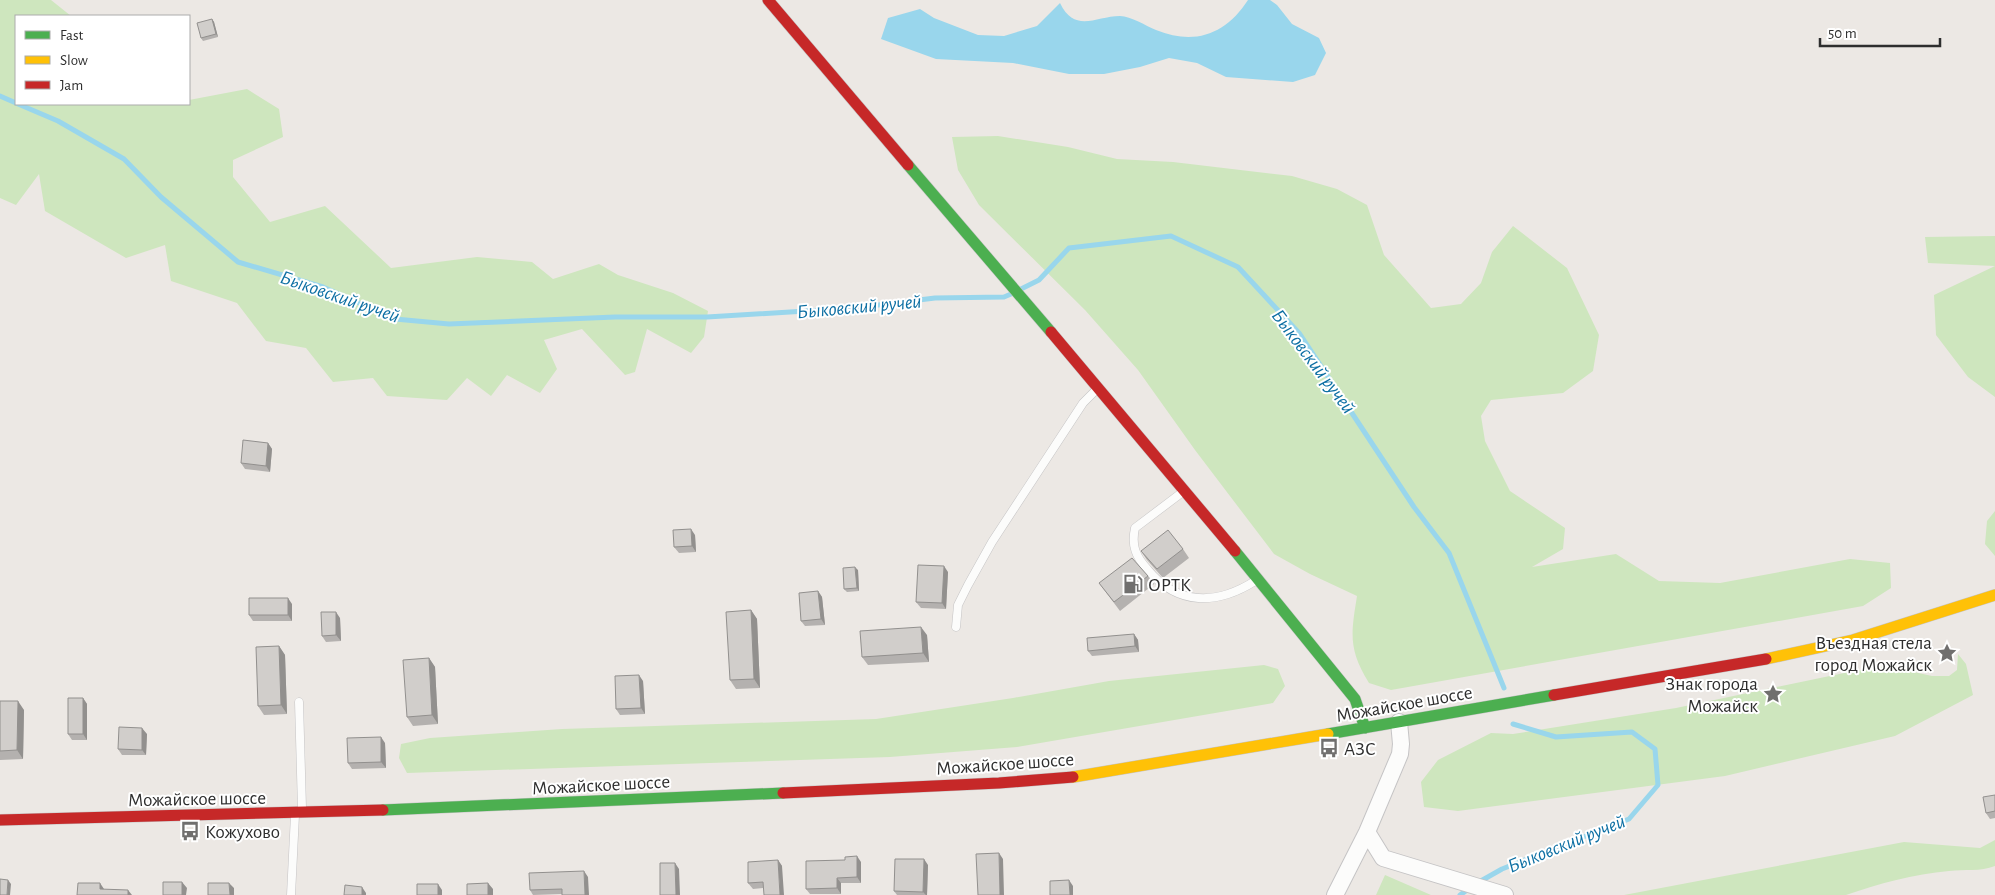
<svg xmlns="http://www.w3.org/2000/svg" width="1995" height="895" font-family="'Alegreya Sans',sans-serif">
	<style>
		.green { fill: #cee6be }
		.water { fill: #99d6ec }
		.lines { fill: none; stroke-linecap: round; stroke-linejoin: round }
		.stream { stroke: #99d6ec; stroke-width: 5 }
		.lane-casing { stroke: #c5c4c5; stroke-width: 9 }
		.street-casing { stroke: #c5c4c5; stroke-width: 18 }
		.fast-casing { stroke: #c5c4c5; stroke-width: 12 }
		.slow-casing { stroke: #c5c4c5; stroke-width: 12 }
		.jam-casing { stroke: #c5c4c5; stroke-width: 12 }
		.lane { stroke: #fcfcfb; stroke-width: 8 }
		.street { stroke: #fcfcfb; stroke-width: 16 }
		.fast { stroke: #4caf50; stroke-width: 11 }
		.slow { stroke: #ffc107; stroke-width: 11 }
		.jam { stroke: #c62828; stroke-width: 11 }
		.wall { fill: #b4b1af }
		.shaded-wall { fill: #92908e }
		.building { fill: #d1cecb; stroke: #92908e }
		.labels { text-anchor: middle; stroke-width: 4; stroke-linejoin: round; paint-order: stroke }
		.poi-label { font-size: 19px; fill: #2e2e2e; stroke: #fff; text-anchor: start }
		.street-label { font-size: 19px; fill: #2e2e2e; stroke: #fff }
		.water-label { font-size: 20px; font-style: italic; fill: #0d6fa3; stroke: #fff }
	</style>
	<rect width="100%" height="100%" fill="#ece8e4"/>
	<path class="green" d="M0,0H51L71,16H16V104H189V100L247,89L279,109L283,137L233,160V177L270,222L325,206L391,268L477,257L532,262L553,279L599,264L618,275L673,293L708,311L704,337L691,353L647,329L635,372L625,375L582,329L544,340L557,369L540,393L507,375L491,396L467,378L447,400L387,396L373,378L333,382L306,348L266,341L237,303L171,281L165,245L126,258L45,211L39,174L16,205L0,198Z
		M998,136L1068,147L1117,159L1173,162L1292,176L1337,189L1367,205L1384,255L1431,308L1461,304L1481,283L1492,252L1513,226L1567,268L1599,335L1593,371L1563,393L1491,400L1481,416L1485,441L1510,491L1565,528L1563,549L1532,567L1616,554L1659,581L1720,583L1850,559L1890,563L1891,588L1863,606L1391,690L1369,683C1348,649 1351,634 1357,596L1310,574L1274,554L1195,450L1138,370L1085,310L979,205L958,170L952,137Z
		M1995,236V397L1968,377L1936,335L1934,295L1995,266L1928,263L1925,237Z
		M1995,511V556L1985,544L1987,521Z
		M1958,654L1966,664L1973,695L1895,736L1725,776L1458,811L1424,807L1421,782L1438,760L1491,733L1513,734L1676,708L1849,672L1887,666L1932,676H1949L1957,670Z
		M1264,665L1278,669L1285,686L1273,703L1017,747L890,757L407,773L399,758L401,744L430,738L562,729L876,719L1013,698L1109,681Z
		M1995,840V866C1980,872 1965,869 1949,871C1914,874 1878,884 1846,895H1624L1904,842L1980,848Z
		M1385,875L1431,895H1376Z"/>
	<path class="water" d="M1248,0H1270L1277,5L1292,24L1319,38L1326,53L1315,75L1293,82L1226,77L1197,63L1169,58L1140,67L1104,74H1069L1013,63L936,59L881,39L888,18L920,9L934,18L978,35L1004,36L1037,26L1060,3C1075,34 1096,16 1120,16C1131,16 1146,26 1156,30C1195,46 1226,34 1248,0Z"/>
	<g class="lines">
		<path class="stream" d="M0,96L16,103
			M18,104L58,121L124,159L161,197L238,262L323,287L395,319L449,324L615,317H707L854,308L935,298L1004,297L1011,294
			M1021,289L1039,280L1069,248L1171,236L1238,267L1299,333L1414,507L1449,553L1504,688
			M1479,882L1502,869L1629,819L1658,785L1655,749L1632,732L1556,737L1513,724
			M1460,895L1470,888"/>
		<defs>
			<path id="lane" d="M1184,491L1135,528C1131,546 1136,557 1148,570C1178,606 1217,605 1255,581
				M956,627L958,605L968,585L992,542L1083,403L1097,389
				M299,702L302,808
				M291,895L295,815"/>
			<path id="street" d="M1367,832L1383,858L1505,895
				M1335,895L1367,832L1400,754L1401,744L1399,722"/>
			<path id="fast" d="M908,165L1051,332
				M1235,551L1355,699L1365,728
				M1328,734L1554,695
				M383,810L783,793"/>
			<path id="slow" d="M1766,659L1853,640L1995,595
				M1073,777L1328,734"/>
			<path id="jam" d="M768,0L908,165
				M1051,332L1235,551
				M1554,695L1766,659
				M783,793L999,783L1073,777
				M0,820L383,810"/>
		</defs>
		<use href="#lane" class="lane-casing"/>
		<use href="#street" class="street-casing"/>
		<use href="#fast" class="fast-casing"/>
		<use href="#slow" class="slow-casing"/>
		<use href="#jam" class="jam-casing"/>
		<use href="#lane" class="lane"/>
		<use href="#street" class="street"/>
		<use href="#fast" class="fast"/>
		<use href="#slow" class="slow"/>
		<use href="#jam" class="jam"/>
	</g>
	<path class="wall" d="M212,19L214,22L218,37L203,41L201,38Z
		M268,443L272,449L270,472L245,469L241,463Z
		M695,535L696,552L679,553L674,547Z
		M1183,549L1189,558L1163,578L1147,560L1141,551Z
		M858,570L859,591L847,592L844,589Z
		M948,572L946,609L921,608L916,602Z
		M1148,576L1154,584L1120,611L1099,583Z
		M818,591L822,597L825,625L805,626L801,621Z
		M292,604V621H253L249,615Z
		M751,610L757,619L760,688L736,689L730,680Z
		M340,618L341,641L326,642L322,636Z
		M1134,634L1138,640L1139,652L1092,656L1088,651Z
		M927,635L929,662L868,665L862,657Z
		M279,646L285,655L287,714L264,715L258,706Z
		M429,658L435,667L438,724L413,726L407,717Z
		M643,681L645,714L620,715L616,709Z
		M83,698L87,704V740H72L68,734Z
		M0,701L24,710L23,759L0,760Z
		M147,734L146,755H122L118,749Z
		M385,743L386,768L352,769L348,763Z
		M1995,795V818L1990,819L1986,813Z
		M778,860L782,866L763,888L753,889L748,883Z
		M861,862V883H841V894H810L806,889Z
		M928,865L927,895H897L894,891Z
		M588,877L562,894L533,895L530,890Z"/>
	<path class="shaded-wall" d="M212,19L214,22L218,37L216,34Z
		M268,443L272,449L270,472L266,466Z
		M691,529L695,535L696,552L692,546Z
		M944,566L948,572L946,609L942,603Z
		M855,567L858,570L859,591L857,588Z
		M818,591L822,597L825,625L821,619Z
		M288,598L292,604V621L288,615Z
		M751,610L757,619L760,688L754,679Z
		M336,612L340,618L341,641L336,635Z
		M921,627L927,635L929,662L923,653Z
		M1134,634L1138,640L1139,652L1135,646Z
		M279,646L285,655L287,714L281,705Z
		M429,658L435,667L438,724L432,715Z
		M639,675L643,681L645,714L641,708Z
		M83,698L87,704V740L83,734Z
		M18,701L24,710L23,759L17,750Z
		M142,728L147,734L146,755L142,750Z
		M381,737L385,743L386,768L381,762Z
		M999,853L1003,859L1004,895H1000Z
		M857,856L861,862V883L857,877Z
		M924,859L928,865L927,895H926L923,892Z
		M778,860L782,866L784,895H780Z
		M675,863L679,869L680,895H676Z
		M584,871L588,877L589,895H585Z
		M837,878L841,883V894L837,888Z
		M8,880L11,884L10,895H7Z
		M1069,880L1073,886V895H1070Z
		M182,882L187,888L186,895H182Z
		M100,883L104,889V895L100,889Z
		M229,883L234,888V895H230Z
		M488,883L493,889V895H488Z
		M438,884L442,890V895H438Z
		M362,887L366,893V895H362Z
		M128,890L132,895H128Z"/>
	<path class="building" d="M212,19L216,34L201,38L197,23Z
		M243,440L268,443L266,466L241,463Z
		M691,529L692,546L674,547L673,530Z
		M1168,530L1183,549L1157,569L1141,551Z
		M1132,558L1148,576L1114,602L1099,583Z
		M918,565L944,566L942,603L916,602Z
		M855,567L857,588L844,589L843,568Z
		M818,591L821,619L801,621L799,593Z
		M249,598H288V615H249Z
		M751,610L754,679L730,680L726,612Z
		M321,612H336V635L322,636Z
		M921,627L923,653L862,657L860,631Z
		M1134,634L1135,646L1088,651L1087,638Z
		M279,646L281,705L258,706L256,647Z
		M429,658L432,715L407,717L403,660Z
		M639,675L641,708L616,709L615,676Z
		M68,698H83V734H68Z
		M0,701H18L17,750L0,751Z
		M119,727L142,728V750L118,749Z
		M381,737V762L348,763L347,738Z
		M1995,795V811L1986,813L1983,797Z
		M999,853L1000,895H978L976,854Z
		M857,856V877L837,878V888L806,889V861L845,860V857Z
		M895,859H924L923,892L894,891Z
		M778,860L780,895H764L763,882L748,883V862Z
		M660,863H675L676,895H660Z
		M584,871L585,895H562V889L530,890L529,873Z
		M0,879L8,880L7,895H0Z
		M1069,880L1070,895H1050V881Z
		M163,882H182V895H163Z
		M78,883H100V889L128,890V895H77Z
		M208,883H229L230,895H208Z
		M488,883V895H467V884Z
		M417,884H438V895H417Z
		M345,885L362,887V895H344Z"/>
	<defs>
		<symbol id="fuel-bare" viewBox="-9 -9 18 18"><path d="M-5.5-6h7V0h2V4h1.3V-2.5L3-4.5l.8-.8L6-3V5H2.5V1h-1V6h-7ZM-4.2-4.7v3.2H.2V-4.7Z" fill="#706f6e" stroke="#fff" stroke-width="2.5" paint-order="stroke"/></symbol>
		<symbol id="sight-bare" viewBox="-9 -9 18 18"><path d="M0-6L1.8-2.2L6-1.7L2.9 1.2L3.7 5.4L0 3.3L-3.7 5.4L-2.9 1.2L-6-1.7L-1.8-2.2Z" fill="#706f6e" stroke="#fff" stroke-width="2.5" paint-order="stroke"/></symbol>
		<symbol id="bus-bare" viewBox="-9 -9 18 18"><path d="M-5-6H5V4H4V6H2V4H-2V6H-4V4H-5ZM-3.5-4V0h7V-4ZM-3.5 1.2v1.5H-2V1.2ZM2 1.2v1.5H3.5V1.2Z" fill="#706f6e" stroke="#fff" stroke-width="2.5" paint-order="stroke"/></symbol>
	</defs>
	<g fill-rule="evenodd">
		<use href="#fuel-bare" x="1119" y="570" width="28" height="28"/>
		<use href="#sight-bare" x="1933" y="639" width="28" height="28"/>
		<use href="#sight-bare" x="1759" y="680" width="28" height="28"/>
		<use href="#bus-bare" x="1315" y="734" width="28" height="28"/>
		<use href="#bus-bare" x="176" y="817" width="28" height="28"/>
	</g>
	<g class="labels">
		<g class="poi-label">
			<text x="1148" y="591">ОРТК</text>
			<text x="1932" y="649" text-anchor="end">Въездная стела<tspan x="1932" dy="22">город Можайск</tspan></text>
			<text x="1758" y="690" text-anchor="end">Знак города<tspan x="1758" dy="22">Можайск</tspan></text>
			<text x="1344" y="755">АЗС</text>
			<text x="205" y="838">Кожухово</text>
		</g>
		<g class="street-label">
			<text transform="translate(1404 703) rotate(-10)" y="7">Можайское шоссе</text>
			<text transform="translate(1005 763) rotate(-4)" y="7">Можайское шоссе</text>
			<text transform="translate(601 784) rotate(-3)" y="7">Можайское шоссе</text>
			<text transform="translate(197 798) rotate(-1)" y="7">Можайское шоссе</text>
		</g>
		<g class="water-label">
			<text transform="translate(340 296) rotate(19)" y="7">Быковский ручей</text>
			<text transform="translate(859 306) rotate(-5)" y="7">Быковский ручей</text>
			<text transform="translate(1314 361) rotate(53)" y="7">Быковский ручей</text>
			<text transform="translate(1566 843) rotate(-22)" y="7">Быковский ручей</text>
		</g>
	</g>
	<rect x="15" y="15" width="175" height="90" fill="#ffffff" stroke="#ababab"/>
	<rect x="25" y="31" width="25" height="8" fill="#4caf50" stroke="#ababab"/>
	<text x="60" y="40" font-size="15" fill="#2e2e2e">Fast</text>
	<rect x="25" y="56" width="25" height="8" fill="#ffc107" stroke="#ababab"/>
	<text x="60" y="65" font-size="15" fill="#2e2e2e">Slow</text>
	<rect x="25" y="81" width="25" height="8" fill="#c62828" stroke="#ababab"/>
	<text x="60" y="90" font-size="15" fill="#2e2e2e">Jam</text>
	<path d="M1820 38v8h120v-8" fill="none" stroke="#2e2e2e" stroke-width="2.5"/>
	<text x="1828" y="38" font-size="15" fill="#2e2e2e" stroke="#ffffff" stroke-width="4" paint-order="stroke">50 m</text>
</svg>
